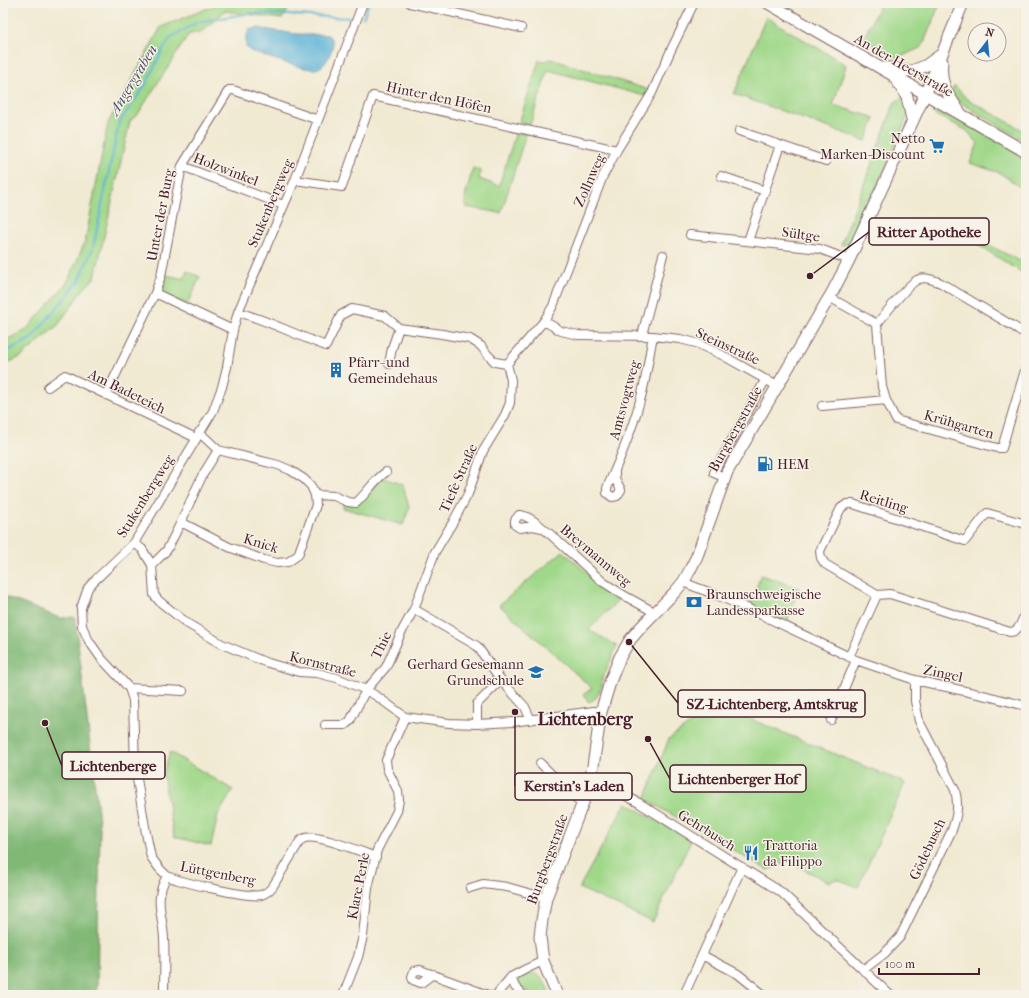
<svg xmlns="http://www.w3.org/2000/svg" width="1029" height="998" font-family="'IM FELL French Canon',serif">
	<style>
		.green { fill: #a0d88a; stroke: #757c5a }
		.forest { fill: #80b876; stroke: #656c50 }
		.water { fill: #5ab2d7; stroke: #526881 }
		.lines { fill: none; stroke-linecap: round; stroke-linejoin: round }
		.stream { stroke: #5ab2d7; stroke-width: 2 }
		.street-casing { stroke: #846666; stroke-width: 10 }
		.secondary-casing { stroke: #846666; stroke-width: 13 }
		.street { stroke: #fff; stroke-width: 8 }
		.secondary { stroke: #fff; stroke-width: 11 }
		.labels { text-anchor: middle; stroke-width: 3; stroke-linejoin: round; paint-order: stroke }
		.street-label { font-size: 14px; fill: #4a1f2b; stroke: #f7f3e8 }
		.poi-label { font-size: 14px; fill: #4a1f2b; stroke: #f7f3e8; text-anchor: start }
		.water-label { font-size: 15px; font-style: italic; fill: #505267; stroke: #f7f3e8 }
		.district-label { font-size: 18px; font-weight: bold; fill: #4a1f2b; stroke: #f7f3e8 }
		.leader { fill: none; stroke: #4a1f2b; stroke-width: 1.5 }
		.callout-dot { fill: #4a1f2b; stroke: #f7f3e8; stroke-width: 1.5 }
		.callout { fill: #f7f3e8; stroke: #4a1f2b; stroke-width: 1.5 }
		.callout-label { font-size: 15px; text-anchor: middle; font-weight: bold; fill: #4a1f2b }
	</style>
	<rect width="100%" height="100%" fill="#f7f3e8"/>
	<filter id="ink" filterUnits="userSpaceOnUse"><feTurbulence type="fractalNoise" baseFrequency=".025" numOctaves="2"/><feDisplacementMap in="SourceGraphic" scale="8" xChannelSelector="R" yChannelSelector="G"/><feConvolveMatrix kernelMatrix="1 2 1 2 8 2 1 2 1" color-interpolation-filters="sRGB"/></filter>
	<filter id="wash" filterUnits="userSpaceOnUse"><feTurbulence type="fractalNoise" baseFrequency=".012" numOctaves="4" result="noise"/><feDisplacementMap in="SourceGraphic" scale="16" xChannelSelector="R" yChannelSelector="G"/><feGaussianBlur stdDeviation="0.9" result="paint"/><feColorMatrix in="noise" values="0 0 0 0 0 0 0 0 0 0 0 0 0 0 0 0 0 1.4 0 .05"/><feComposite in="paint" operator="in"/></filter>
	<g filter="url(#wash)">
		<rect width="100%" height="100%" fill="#f1ead3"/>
		<path class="green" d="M221,3H292L282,19L225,11L200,33L189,34L138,114L130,121L95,277L82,291L58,325L21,357L3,365V341L25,331L67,283L85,242L108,123L161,27Z
			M881,3H940L922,47L898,58L863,39Z
			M766,17L846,65L833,105L875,118L866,141L734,94Z
			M551,59L649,90L645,96L548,70L530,125L519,123L539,60L544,61Z
			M955,86L967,99L1026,132V142L958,101L950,92Z
			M905,96L914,101L854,243L841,245L895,102Z
			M935,109L946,112L1026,157V191L1000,173L970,163L978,143L966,130L932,113Z
			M516,132L526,134L501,213L466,207L465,197L473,168L481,171L479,179L499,186Z
			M935,218L1026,264V275Z
			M187,271L200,277L187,305L167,295L163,292L166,275L184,279Z
			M383,478L403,485L409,508L403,525L343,508L344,503L353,505Z
			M563,551L618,600L589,630L617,646L602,679V686L596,698L589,702L583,695L592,688L499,605Z
			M761,575L799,588L786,625L749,607Z
			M716,705L905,783L858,887L837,879L829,882L789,862L767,870L645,799L669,739Z
			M170,752L233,790L218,815L211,846L174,837L163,775Z
			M626,803L691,840L653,922L579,888Z
			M534,973C543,977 545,983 549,991L547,995C534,995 530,994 519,986L518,978L524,974Z"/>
		<path class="forest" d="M3,596L60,618L75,617L100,829L97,995H3Z"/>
		<path class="water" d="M257,28L296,34L328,35C334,41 334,46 330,54C327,61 323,68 315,69C303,70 266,56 252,52L246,47V38L249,30Z"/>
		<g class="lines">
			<path class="stream" d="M363,18L369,3
				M3,353L31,339L79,281L93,248L119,123L146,84L163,49L171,37L198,22L251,13L351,18"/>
		</g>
	</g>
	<g filter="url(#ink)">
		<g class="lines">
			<defs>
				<path id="street" d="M410,3L521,28
					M739,131L826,161
					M182,166L283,205
					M721,176L765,191
					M295,180L342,187L373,96L617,150
					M690,235L820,249L849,260
					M748,241L780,145
					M829,297L877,324
					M238,312C269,321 296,335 326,346L341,315L352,309L385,316L399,328L442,334L470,339L481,346L487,354L495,362L507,364
					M544,321L561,331L578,335L653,336L680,339L696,343L722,355L777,386
					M233,330L155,293L161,276L182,166L229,90H233L318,120
					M1026,334L941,283C933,280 925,276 917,280C908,284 885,314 877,324L882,387L886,400L896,420L997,448H1002L1026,367
					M642,335L663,255
					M389,364L392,348L399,328
					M507,364L544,321L553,306L603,176L617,150L652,93L671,50L694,3
					M48,387L65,375L196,438
					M106,395L155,293
					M822,406L886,400
					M615,470V478L621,490L617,496L612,497L607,493V488C621,457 634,426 642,393C647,374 649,355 653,336
					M724,477L714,473L715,470L763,384L767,380
					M315,495L334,496L348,502L356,503C367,493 374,480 386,472
					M181,522L202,476L218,450
					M1026,524L987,513L965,541L853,504H847L841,508L820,551L821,558L825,564L877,595L890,594L1010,632C1020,632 1023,618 1026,610
					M542,528L533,526L520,528L515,525V520L519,515C528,514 544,529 551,535L603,582L625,596L654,612
					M134,543L142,549L152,565L154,595L159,601L188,624L222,644L265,662L299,672L317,673L337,678L366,690L378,697L405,717L449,723L477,724L512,722L594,711L601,712
					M152,565L167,550L181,522L229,547L264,560L277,563L288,562L298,555L316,505L315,495L311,486L304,479L290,470L278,465L218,450L199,432
					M684,581L690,585L719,596L749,609L856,660L915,680L987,696L1026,706
					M414,609L477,646L501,680L525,707L531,720
					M849,657L877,595
					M129,688L183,691
					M831,720L856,660
					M477,724V704L501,680
					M325,725H345L350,721L366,690L386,667L401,633L414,609L435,552L453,522L468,494L483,451L505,415L510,403L511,380L507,364
					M540,763L577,799L584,802
					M591,780L606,785L639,803L781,892L890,995
					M167,876C181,882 247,898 261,895C267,893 270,890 273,886L300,841C302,840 303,838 305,838C318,834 362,852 376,857
					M470,888L483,884L507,887L546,898
					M702,955L738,974L764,995
					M863,970L885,953L900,937L952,830C957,816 959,805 955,790L919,721L915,701V680
					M433,974L421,983L413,980L412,977L414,971L420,970L488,995
					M511,977L515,987L523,995
					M164,995C164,976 165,958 164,939C163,914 153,900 167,876L159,868L151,857L146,833L135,767L133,700L129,688L101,658L89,641L82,626L81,608L88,588L94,581L134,543L213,411L222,387L227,367L233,330L238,312L295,180L363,3
					M343,995L358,957L363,936L368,888L377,850L397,811L399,800L398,791L387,769L386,760L405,717
					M496,995L511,977L526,969L543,961
					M684,995L742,867"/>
				<path id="secondary" d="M768,3L1026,152
					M942,62C939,85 949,96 961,114
					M883,68H893L902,71H912L925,66L942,54
					M895,78L907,97L912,119
					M557,995L543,961L540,937L542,920L546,898L587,792L593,766L601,712L611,679L620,657L630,640L641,627L675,592L684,581L690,570L697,556L727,472L833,291L849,260L931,81L963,3"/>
			</defs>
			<use href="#street" class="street-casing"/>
			<use href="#secondary" class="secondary-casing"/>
			<use href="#street" class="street"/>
			<use href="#secondary" class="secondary"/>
		</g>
	</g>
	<defs>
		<symbol id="supermarket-bare" viewBox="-9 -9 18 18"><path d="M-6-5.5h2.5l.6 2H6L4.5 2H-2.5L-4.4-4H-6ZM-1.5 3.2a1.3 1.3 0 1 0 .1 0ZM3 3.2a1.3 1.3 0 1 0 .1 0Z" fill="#1f6fb2" stroke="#f7f3e8" stroke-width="2.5" paint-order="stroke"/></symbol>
		<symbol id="building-bare" viewBox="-9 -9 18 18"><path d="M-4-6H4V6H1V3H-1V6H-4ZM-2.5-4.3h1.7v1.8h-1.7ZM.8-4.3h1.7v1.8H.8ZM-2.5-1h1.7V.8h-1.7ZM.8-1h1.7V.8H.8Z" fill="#1f6fb2" stroke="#f7f3e8" stroke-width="2.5" paint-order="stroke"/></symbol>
		<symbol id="fuel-bare" viewBox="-9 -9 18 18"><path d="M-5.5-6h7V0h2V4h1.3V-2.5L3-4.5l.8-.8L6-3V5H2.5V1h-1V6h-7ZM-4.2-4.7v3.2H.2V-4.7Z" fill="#1f6fb2" stroke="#f7f3e8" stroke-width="2.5" paint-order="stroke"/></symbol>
		<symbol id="bank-bare" viewBox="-9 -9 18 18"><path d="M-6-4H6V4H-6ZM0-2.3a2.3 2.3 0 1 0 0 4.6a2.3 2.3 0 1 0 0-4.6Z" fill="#1f6fb2" stroke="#f7f3e8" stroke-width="2.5" paint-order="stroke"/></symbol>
		<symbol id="school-bare" viewBox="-9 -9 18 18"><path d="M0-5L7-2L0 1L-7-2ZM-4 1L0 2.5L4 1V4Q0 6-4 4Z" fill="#1f6fb2" stroke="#f7f3e8" stroke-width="2.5" paint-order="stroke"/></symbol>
		<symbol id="restaurant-bare" viewBox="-9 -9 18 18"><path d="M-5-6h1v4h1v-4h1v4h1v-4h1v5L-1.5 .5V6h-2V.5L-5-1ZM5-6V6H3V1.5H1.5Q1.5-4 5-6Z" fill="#1f6fb2" stroke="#f7f3e8" stroke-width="2.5" paint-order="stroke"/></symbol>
	</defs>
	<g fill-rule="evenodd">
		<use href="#supermarket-bare" x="926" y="135" width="22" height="22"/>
		<use href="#building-bare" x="325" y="359" width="22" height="22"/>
		<use href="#fuel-bare" x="754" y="453" width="22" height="22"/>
		<use href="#bank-bare" x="683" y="591" width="22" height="22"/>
		<use href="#school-bare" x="525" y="661" width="22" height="22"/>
		<use href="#restaurant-bare" x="740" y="842" width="22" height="22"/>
	</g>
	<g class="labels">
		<g class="street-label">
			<text transform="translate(904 65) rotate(30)" y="5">An der Heerstraße</text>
			<text transform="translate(439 97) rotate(12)" y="5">Hinter den Höfen</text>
			<text transform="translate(226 169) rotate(21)" y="5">Holzwinkel</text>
			<text transform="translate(589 180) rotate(-66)" y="5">Zollnweg</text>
			<text transform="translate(270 203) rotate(-67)" y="5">Stukenbergweg</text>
			<text transform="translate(160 215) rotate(-79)" y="5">Unter der Burg</text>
			<text transform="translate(801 234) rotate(8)" y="5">Sültge</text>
			<text transform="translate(728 346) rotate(25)" y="5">Steinstraße</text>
			<text transform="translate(127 391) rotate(26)" y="5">Am Badeteich</text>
			<text transform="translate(624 400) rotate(-75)" y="5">Amtsvogtweg</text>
			<text transform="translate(959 424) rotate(16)" y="5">Krühgarten</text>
			<text transform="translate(735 429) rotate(-61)" y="5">Burgbergstraße</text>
			<text transform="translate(458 478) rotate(-66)" y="5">Tiefe Straße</text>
			<text transform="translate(145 496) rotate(-58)" y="5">Stukenbergweg</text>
			<text transform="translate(884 501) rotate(17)" y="5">Reitling</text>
			<text transform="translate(261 543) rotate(17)" y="5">Knick</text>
			<text transform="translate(596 555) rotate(40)" y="5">Breymannweg</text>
			<text transform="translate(381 645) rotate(-64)" y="5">Thie</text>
			<text transform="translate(323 664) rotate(14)" y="5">Kornstraße</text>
			<text transform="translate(943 673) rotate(12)" y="5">Zingel</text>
			<text transform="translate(707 830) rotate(32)" y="5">Gehrbusch</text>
			<text transform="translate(927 849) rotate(-65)" y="5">Gödebusch</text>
			<text transform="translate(547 859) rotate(-70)" y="5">Burgbergstraße</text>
			<text transform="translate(218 873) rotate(11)" y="5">Lüttgenberg</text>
			<text transform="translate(358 886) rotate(-79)" y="5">Klare Perle</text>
		</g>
		<g class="poi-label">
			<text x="925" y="143" text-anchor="end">Netto<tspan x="925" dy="16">Marken-Discount</tspan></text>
			<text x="348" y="367">Pfarr- und<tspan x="348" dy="16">Gemeindehaus</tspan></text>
			<text x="777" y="469">HEM</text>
			<text x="706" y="599">Braunschweigische<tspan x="706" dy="16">Landessparkasse</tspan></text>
			<text x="524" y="669" text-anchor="end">Gerhard Gesemann<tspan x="524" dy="16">Grundschule</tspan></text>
			<text x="763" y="850">Trattoria<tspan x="763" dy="16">da Filippo</tspan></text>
		</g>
		<g class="water-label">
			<text transform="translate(133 80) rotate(-59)" y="5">Angergraben</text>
		</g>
		<g class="district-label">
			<text x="585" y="725">Lichtenberg</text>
		</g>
	</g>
	<path class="leader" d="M810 276L869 232M629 642L678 703M45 723L62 766M648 739L670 779M515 712L515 786"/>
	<g class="callout-dot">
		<circle cx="810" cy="276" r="4"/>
		<circle cx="629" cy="642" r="4"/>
		<circle cx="45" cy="723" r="4"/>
		<circle cx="648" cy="739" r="4"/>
		<circle cx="515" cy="712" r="4"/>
	</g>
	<g class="callout">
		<rect x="869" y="218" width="120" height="27" rx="4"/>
		<rect x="678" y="690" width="187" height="27" rx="4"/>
		<rect x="62" y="752" width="103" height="27" rx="4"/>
		<rect x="670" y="765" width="136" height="27" rx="4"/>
		<rect x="515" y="773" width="117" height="27" rx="4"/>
	</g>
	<g class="callout-label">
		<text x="929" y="237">Ritter Apotheke</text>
		<text x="772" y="709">SZ-Lichtenberg, Amtskrug</text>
		<text x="113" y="771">Lichtenberge</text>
		<text x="738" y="784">Lichtenberger Hof</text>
		<text x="574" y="791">Kerstin's Laden</text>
	</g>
	<rect width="1029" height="998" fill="none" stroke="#f7f3e8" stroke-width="16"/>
	<g transform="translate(987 42) rotate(16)"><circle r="19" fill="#f7f3e8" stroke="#b29e9c"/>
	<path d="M0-3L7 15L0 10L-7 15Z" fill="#1f6fb2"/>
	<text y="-6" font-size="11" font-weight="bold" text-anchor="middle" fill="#4a1f2b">N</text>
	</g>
	<path d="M879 968v6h100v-6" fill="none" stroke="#4a1f2b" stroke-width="2"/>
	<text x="885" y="968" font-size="12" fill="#4a1f2b" stroke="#f7f3e8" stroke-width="3" paint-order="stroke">100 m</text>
</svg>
